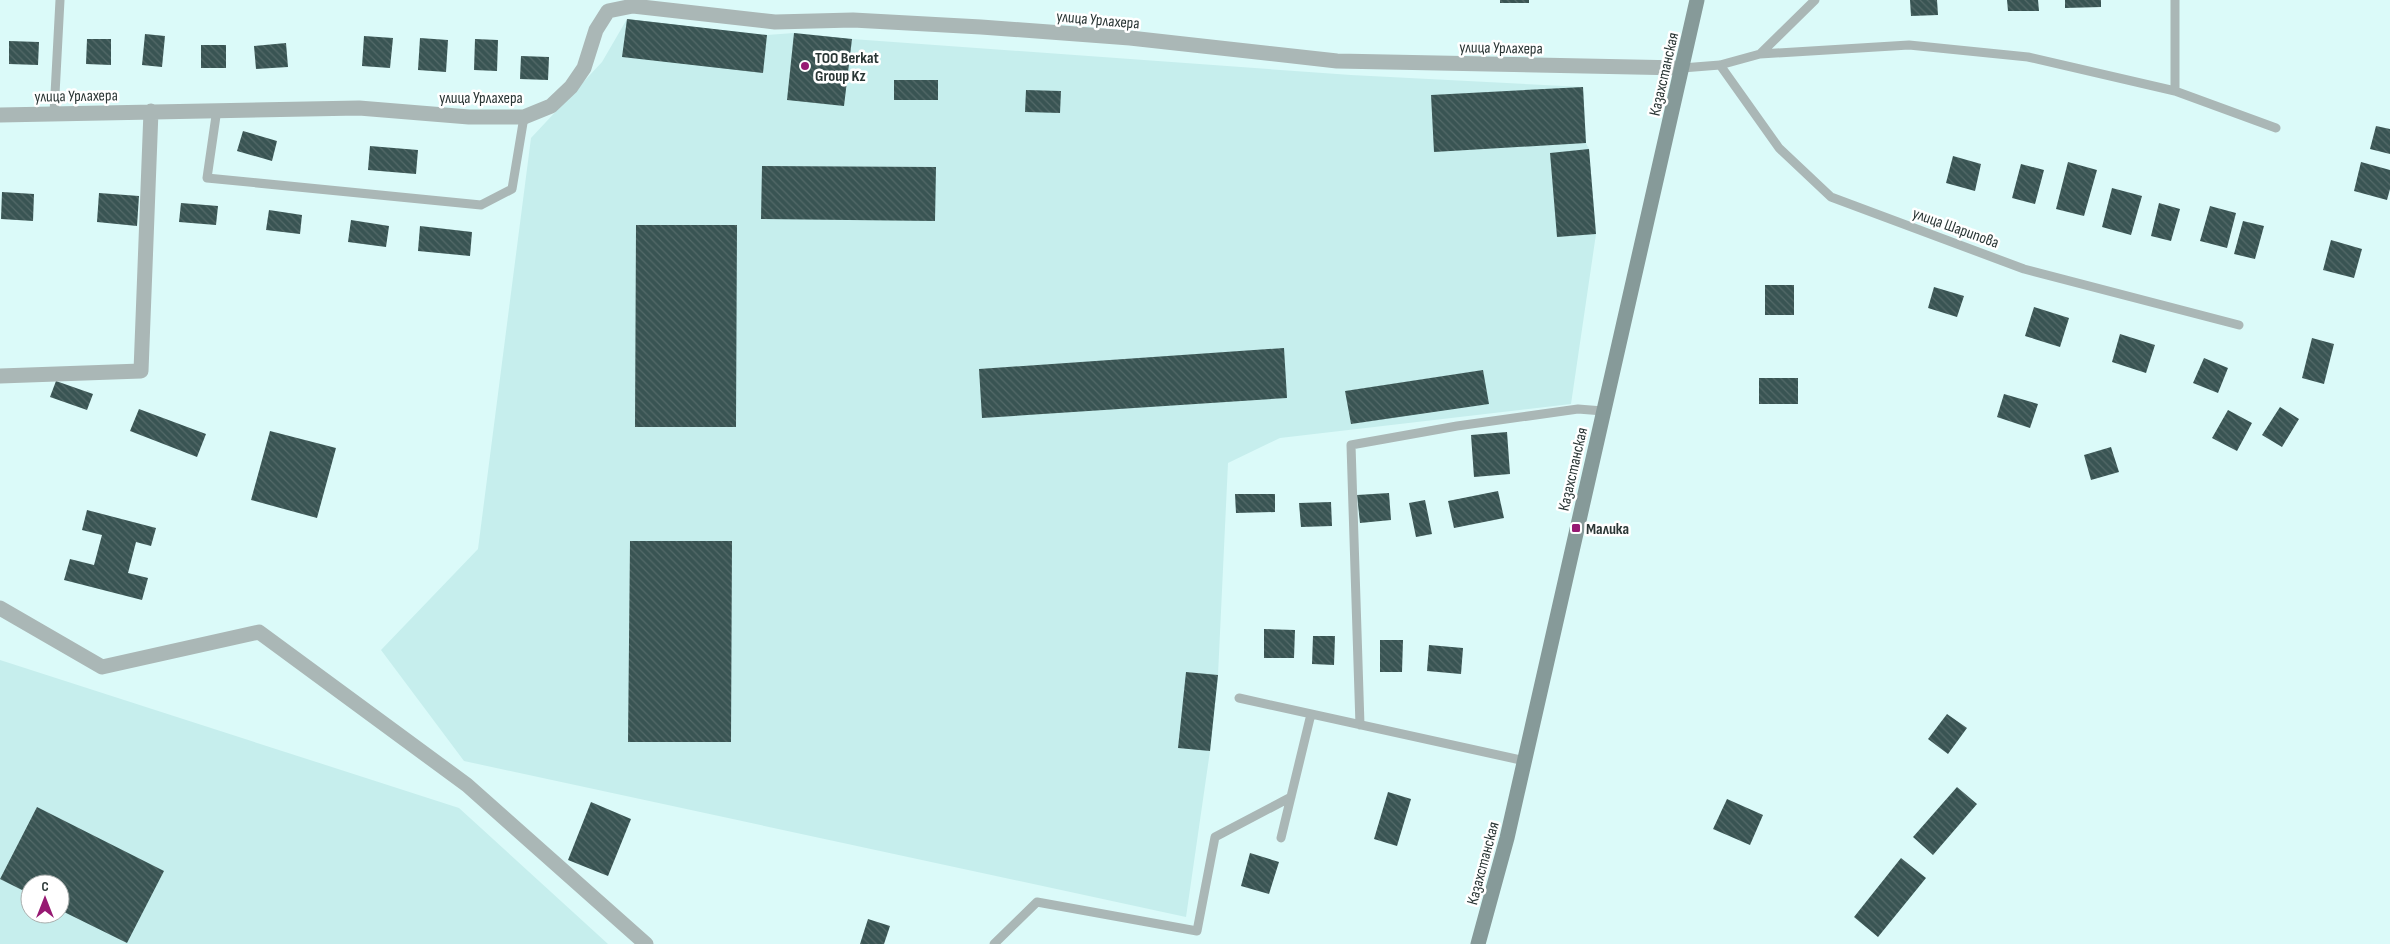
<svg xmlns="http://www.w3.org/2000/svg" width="2390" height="944" font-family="'Sofia Sans Condensed',sans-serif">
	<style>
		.built { fill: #c6eeed; fill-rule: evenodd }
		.building { fill: url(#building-back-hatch) }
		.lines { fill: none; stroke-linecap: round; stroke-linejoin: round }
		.lane { stroke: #aab7b6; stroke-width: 9 }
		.street { stroke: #aab7b6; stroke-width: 15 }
		.secondary { stroke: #869a99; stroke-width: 15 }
		.poi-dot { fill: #971972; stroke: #fff; stroke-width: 2 }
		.labels { text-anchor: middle; stroke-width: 5; stroke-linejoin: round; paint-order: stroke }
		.street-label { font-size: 16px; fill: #2a3635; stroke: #fff }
		.poi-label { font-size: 16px; font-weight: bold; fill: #2a3635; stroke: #fff; text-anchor: start }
	</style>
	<defs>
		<pattern id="building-back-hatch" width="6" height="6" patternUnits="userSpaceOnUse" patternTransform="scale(1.25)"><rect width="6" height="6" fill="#395453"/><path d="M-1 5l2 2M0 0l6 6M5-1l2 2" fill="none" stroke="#546a69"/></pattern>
	</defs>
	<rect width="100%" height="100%" fill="#dbfaf9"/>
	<path class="built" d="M627,19L767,35L794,33L852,39L1351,75L1583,87L1586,143L1589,149L1596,234L1571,404L1280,438L1228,463L1218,675L1210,751L1186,917L464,761L381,650L478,549L531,138L602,62Z
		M0,660L459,808L608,944H0ZM30,884H60V914H30Z"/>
	<path class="building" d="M1500,0H1529V3H1500Z
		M1910,0H1937L1938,15L1911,16Z
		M2007,0H2038L2039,11H2008Z
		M2065,0H2101V7L2065,8Z
		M627,19L767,35L763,73L622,57Z
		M794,33L852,39L844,106L787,100Z
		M145,34L165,36L162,67L142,65Z
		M364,36L393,38L390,68L362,66Z
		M420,38L448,40L446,72L418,70Z
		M87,39H111V65L86,64Z
		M475,39L498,40L497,71L474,70Z
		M9,41L39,42L38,65L9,64Z
		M286,43L288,67L256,69L254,46Z
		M201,45H226V68H201Z
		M521,56L549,57L548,80L520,79Z
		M894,80H938V100H894Z
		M1583,87L1586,143L1434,152L1431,95Z
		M1026,90L1061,91L1060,113L1025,112Z
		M2376,126L2390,129V154L2370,149Z
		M243,131L277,141L272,161L237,151Z
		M370,146L418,150L416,174L368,170Z
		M1589,149L1596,234L1557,237L1550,153Z
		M1953,156L1981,164L1975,191L1946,183Z
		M2068,162L2097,170L2084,216L2056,209Z
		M2361,162L2390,170V189L2387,200L2354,191Z
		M2021,164L2044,170L2035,204L2012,198Z
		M762,166L936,167L935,221L761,219Z
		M2112,188L2142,196L2131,235L2102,227Z
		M2,192L34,194L33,221L1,219Z
		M99,193L139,196L137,226L97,222Z
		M181,203L218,206L216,225L179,222Z
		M2159,203L2180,209L2171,241L2151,236Z
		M2210,206L2236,213L2227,248L2200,241Z
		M269,210L302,215L300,234L266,230Z
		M351,220L389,226L386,247L348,242Z
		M2243,221L2264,226L2255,259L2234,254Z
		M636,225H737L736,427H635Z
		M420,226L472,232L470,256L418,251Z
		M2331,240L2362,249L2354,278L2323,270Z
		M1765,285H1794V315H1765Z
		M1934,287L1964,296L1957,317L1928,308Z
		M2034,307L2069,318L2060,347L2025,336Z
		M2120,334L2155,345L2146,373L2112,362Z
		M2312,338L2334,344L2324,384L2302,378Z
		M1284,348L1287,398L982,418L979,369Z
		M2204,358L2228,368L2218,393L2193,383Z
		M1483,370L1489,404L1351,424L1345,391Z
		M1759,378H1798V404H1759Z
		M56,381L93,394L87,410L50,397Z
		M2004,394L2038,404L2030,428L1997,417Z
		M2280,407L2299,419L2282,447L2262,435Z
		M139,409L206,434L197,457L130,431Z
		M2228,410L2252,423L2237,451L2212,438Z
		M270,431L336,448L317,518L251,500Z
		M1507,432L1510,474L1474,477L1471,435Z
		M2111,447L2119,472L2091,480L2084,455Z
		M1498,491L1504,518L1454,528L1448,501Z
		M1389,493L1391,520L1360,523L1357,495Z
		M1235,494H1275V512L1236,513Z
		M1425,500L1432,534L1416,537L1409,503Z
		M1331,502L1332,526L1301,527L1299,503Z
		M87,510L156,528L151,546L136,542L128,573L148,578L142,600L64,580L70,559L94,565L102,535L82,530Z
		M630,541H732L731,742H628Z
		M1264,629L1295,630L1294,658H1264Z
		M1313,636H1335L1334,665L1312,664Z
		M1380,640H1403L1402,672H1380Z
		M1429,645L1463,648L1461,674L1427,671Z
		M1186,672L1218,675L1210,751L1178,748Z
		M1947,714L1967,728L1948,754L1928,739Z
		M1957,787L1977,804L1933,855L1913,837Z
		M1388,792L1411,799L1397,846L1374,839Z
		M1727,799L1763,815L1750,845L1713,829Z
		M591,802L631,819L608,876L568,860Z
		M37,807L164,871L127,943L60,910V884H30V894L0,879Z
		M1250,853L1279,862L1269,894L1241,886Z
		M1901,858L1926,878L1878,937L1854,917Z
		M868,919L890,926L884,944H860Z"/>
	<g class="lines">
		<path class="lane" d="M2175,0V91
			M1760,54L1815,0
			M1720,65L1779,148L1831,197L2024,269L2239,325
			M1682,68L1720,65L1760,54L1909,45L2028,57L2175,91L2276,128
			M217,109L207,178L481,205L512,189L524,117
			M54,113L60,0
			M1239,698L1525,761
			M1360,725L1351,445L1457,426L1578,409L1603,411
			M1281,838L1311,714
			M994,944L1037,902L1197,931L1215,837L1291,797"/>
		<path class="street" d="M0,115L359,108L469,117H524L551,106L571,87L584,68L596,30L608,11L633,6L775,22L853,20L981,27L1130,38L1337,61L1682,68
			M0,376L141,371L151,111
			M0,608L102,667L259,632L467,785L646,944"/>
		<path class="secondary" d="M1478,944L1507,838L1697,0"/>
	</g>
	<g class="poi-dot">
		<circle cx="805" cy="66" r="5"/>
		<rect x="1571" y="523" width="10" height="10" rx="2.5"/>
	</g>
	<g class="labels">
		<g class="street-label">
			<text transform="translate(1098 19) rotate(5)" y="6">улица Урлахера</text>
			<text transform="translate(1501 47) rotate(1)" y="6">улица Урлахера</text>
			<text transform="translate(1663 74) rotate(-77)" y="6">Казахстанская</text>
			<text transform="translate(76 95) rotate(-1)" y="6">улица Урлахера</text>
			<text x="481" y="103">улица Урлахера</text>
			<text transform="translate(1956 227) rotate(20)" y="6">улица Шарипова</text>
			<text transform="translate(1572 469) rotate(-77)" y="6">Казахстанская</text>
			<text transform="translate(1482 863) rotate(-75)" y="6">Казахстанская</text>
		</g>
		<g class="poi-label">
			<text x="815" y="63">ТОО Berkat<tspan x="815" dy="18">Group Kz</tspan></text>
			<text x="1586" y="534">Малика</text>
		</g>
	</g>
	<g transform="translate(45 899)"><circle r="24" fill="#ffffff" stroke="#aaafae"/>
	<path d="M0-4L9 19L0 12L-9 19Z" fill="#971972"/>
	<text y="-8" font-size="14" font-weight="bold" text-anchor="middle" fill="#2a3635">С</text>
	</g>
</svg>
